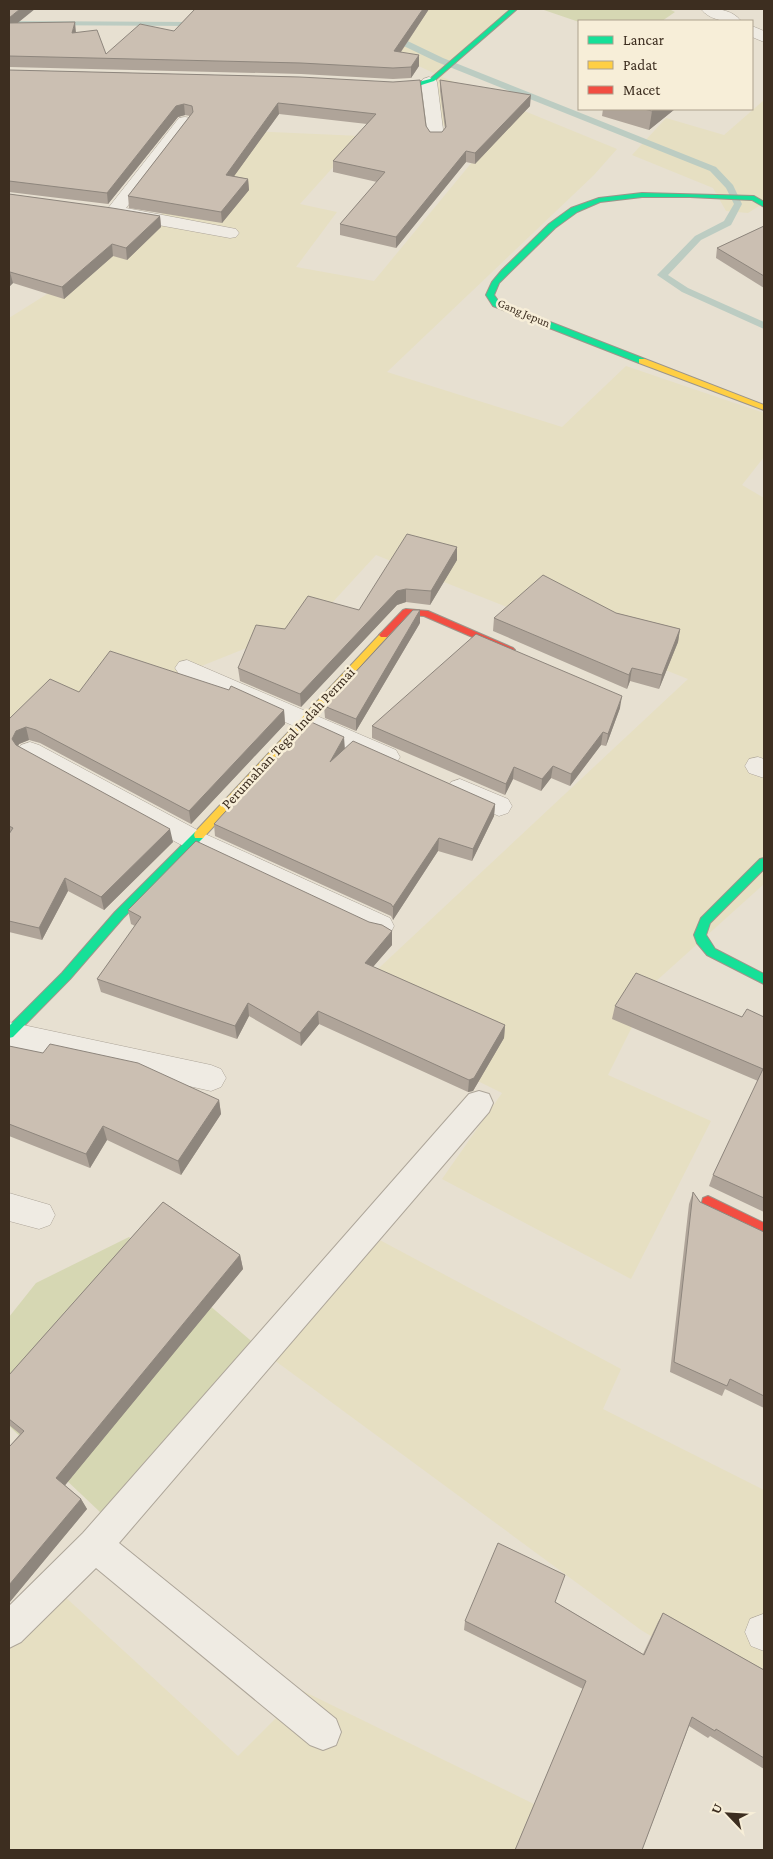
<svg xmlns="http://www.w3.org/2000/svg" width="773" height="1859" font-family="'Crimson Pro',serif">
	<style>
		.farmland { fill: #e6dfc2 }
		.green { fill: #d6d7b3 }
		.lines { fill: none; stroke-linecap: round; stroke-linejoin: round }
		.stream { fill: #bcccc2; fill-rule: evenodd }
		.lane-casing { stroke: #ada599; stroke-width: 2 }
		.street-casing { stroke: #ada599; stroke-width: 1 }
		.fast-casing { stroke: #9c958a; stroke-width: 2 }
		.slow-casing { stroke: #9c958a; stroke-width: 2 }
		.jam-casing { stroke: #9c958a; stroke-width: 2 }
		.lane { fill: #efebe3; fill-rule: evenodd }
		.street { fill: #efebe3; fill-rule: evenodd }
		.fast { fill: #16e098; fill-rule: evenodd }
		.slow { fill: #ffcf43; fill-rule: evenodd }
		.jam { fill: #f24e42; fill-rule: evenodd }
		.wall { fill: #afa499 }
		.shaded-wall { fill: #8e867d }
		.building { fill: #cbbfb2; stroke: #8e867d }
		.labels { text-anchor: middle; stroke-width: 5; stroke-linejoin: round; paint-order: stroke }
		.far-street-label { font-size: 12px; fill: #3d2e20; stroke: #f7eed8 }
		.street-label { font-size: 15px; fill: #3d2e20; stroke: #f7eed8 }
	</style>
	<rect width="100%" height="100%" fill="#e7e0d1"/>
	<path class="farmland" d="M242,9L510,10L442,77L617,149L594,175L387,372L562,427L626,366L764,413V457L742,485L764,498V884L654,983L608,1075L711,1121L631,1279L442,1179L502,1093L334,1010L688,679L376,555L319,617L249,647L104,705L9,724V318L133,240L251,131L361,136L300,204L337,212L296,267L374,281L487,144L421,116L403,97L436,74L386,51Z
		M764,100V203L748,213L726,211L713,188L632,155L666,118L724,135Z
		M376,1238L621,1369L603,1409L764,1490V1705L641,1630L270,1357Z
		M62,1594L238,1756L303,1691L538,1806L524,1850H9V1650Z"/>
	<path class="green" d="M541,9H669L675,12L662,21L579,22Z
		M129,1237L270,1357L118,1529L9,1426V1317L36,1283Z"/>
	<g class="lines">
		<path class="stream" d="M9,21L198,22L202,24L198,26L9,25Z
			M387,34H393L443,58L716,167L733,185L742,204L731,225L701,240L668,275L688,288L764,322V329L682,292L657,275L695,236L724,221L734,204L726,188L710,171L437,62L387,38Z"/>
		<defs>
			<path id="lane" d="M479,1091L489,1094L493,1103L489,1112L119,1543L336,1719L341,1732L336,1745L323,1750L310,1745L96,1568L21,1642L9,1648V1606L83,1533L469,1094Z"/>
			<path id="street" d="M701,9C715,8 732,9 741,21C727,22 710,21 701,9Z
				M752,26L764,31V42L752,37Z
				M429,77L435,79L437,82L444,137L442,141H430L428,137L421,82L423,79Z
				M185,117L191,118L193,122L126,208L236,229L239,233L236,237L230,238L114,217L108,216L105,212L179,118Z
				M187,660L396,750L400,757L396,764L387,766L378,764L179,674L175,668L179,662Z
				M30,742L39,745L203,833L390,918L394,926L390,934L380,937L370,934L185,847L21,757L17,751L21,745Z
				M758,757L764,759V778L749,773L745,766L749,759Z
				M460,779L508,799L512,806L508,813L499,816L451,796L447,789L451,782Z
				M9,1022L211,1065L221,1069L226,1078L221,1087L211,1091L9,1046Z
				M9,1193L50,1205L55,1215L50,1225L39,1229L9,1221Z
				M763,1614H764V1651L751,1646L745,1632L750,1619Z"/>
			<path id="fast" d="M511,9H517L434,81L415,87L383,88L380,86L383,84L415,83L430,79Z
				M642,193L754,196L764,202V207L752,200L690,197H642L600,202L577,212L555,228L508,274L499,283L494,295L499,302L645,359V363H639L493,306L486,295L492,282L502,270L549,224L571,208L599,198Z
				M199,831L204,835L203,838L123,918L70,979L13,1037L9,1038V1026L62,973L115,912L195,832Z
				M764,858V869L710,923L706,935L715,949L764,974V984L707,955L697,943L694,935L701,918L760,859Z"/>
			<path id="slow" d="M639,359H645L764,405V410L639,363Z
				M384,632L389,635L387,637L203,838H195L194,835L195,832L381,633Z"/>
			<path id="jam" d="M406,609L428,611L513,648L515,650L513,652H507L424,616L408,615L387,637H381L379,635L381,633L403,610Z
				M708,1196L764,1223V1235L703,1206L702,1202L703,1198Z"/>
		</defs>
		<use href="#lane" class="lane-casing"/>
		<use href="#street" class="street-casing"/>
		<use href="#fast" class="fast-casing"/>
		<use href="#slow" class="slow-casing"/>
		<use href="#jam" class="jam-casing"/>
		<use href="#lane" class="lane"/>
		<use href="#street" class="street"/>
		<use href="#fast" class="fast"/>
		<use href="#slow" class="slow"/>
		<use href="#jam" class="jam"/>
	</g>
	<path class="wall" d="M9,9L17,23L76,33L106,54L174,31L195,9H429L401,52L419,66L411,78L393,79L301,74L9,67Z
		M9,70L300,77L426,126L430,132H442L445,129L440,91V80L530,106L475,164L466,162L396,248L340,235V224L377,182L333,172V161L367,124L279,114L234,176L248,179L249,190L222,223L129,208L128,196L190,116L185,115L178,117L108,204L9,192Z
		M603,109H675L649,130L602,116Z
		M9,194L160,216L161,227L127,260L113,256L64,299L13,283L9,287Z
		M764,226V288L716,258L717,248Z
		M457,547V560L430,605L406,602L397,605L301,707L240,681L238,668L285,629L359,610Z
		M616,613L680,629L678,642L659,689L630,681L627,689L493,631L494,618Z
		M420,623L356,731L325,718L324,706Z
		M79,692L284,710L285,724L191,824L40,743L29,740L19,744L18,746L173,842L104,910L68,891L42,940L9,932V719Z
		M620,708L606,746L601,745L570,786L551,778L541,791L513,779L505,795L372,738V726Z
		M345,749L495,804L494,816L472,861L438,851L393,920L391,916L215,836L214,824Z
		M128,910L369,922L392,931V945L373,967L505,1025L504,1038L473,1091L468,1092L319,1024L301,1046L249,1016L237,1039L101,992L97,979L135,926L131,924Z
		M615,1006L742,1017H764V1212L709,1186L713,1175L758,1081L612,1019Z
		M9,1046L219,1100L221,1114L181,1175L107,1140L90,1168L9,1136Z
		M693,1192L700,1202L764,1232V1408L725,1389L722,1396L670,1372L689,1204Z
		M163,1202L240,1255L243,1269L65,1485L81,1499L87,1509L9,1603V1447L20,1434L9,1425V1375Z
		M555,1602L643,1654L658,1622L663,1613L764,1670V1769L710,1736L708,1738L689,1726L642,1850H515L583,1689L464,1630L465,1621Z"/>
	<path class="shaded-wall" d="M20,9H35L9,30V18Z
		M423,9H429L394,62V51Z
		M75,22L76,33H72Z
		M419,55V66L411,78V67Z
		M531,95L530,106L475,164V153Z
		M278,103L279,114L227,186L226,175Z
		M184,104L185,115L178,117L108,204L107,193L176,106Z
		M655,109H675L649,130L652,111Z
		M466,151V162L396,248V237Z
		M248,179L249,190L222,223L221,212Z
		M160,216L161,227L127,260L126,248Z
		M112,244L113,256L64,299L62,287Z
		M10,272L13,283L9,287V273Z
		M457,547V560L430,605L431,591Z
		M406,589V602L397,605L301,707L300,694L397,591Z
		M420,610V623L356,731V719Z
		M680,629L678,642L659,689L662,675Z
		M632,668L630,681L627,689L629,675Z
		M622,696L620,708L606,746L608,734Z
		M284,710L285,724L191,824L189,811Z
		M26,727L29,740L19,744L15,752L12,739L16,731Z
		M603,732L601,745L570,786L571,774Z
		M344,737L345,750L330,762Z
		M553,766L551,778L541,791L542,779Z
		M514,767L513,779L505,795L506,784Z
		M495,804L494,816L472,861L473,849Z
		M170,829L173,842L104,910L101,897Z
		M439,838L438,851L393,920V907Z
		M65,878L68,891L42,940L39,928Z
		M392,931V945L365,976V963Z
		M248,1003L249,1016L237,1039L235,1026Z
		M318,1011L319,1024L301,1046L300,1033Z
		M505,1025L504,1038L473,1091L468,1092L469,1080Z
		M219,1100L221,1114L181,1175L178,1161Z
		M103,1126L107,1140L90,1168L86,1154Z
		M240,1255L243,1269L62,1489L56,1478Z
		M81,1499L87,1509L9,1603V1585Z"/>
	<path class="building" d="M9,9H20L9,18Z
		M195,9H423L394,51L419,55L411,67L393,68L301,63L9,56V23L75,22L72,33L97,30L106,54L140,24L174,31Z
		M9,70L300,77L393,82L420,80L426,126L430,132H442L446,127L440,80L531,95L475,153L466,151L396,237L340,224L385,172L333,161L376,114L278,103L226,175L248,179L221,212L128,196L193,112L192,106L184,104L176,106L107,193L9,181Z
		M644,109H655L652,111Z
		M9,194L112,208L160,216L126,248L112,244L62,287L10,272L9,273Z
		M764,226V276L717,248Z
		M407,534L457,547L431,591L406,589L397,591L300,694L238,668L256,625L285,629L308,596L359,610Z
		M543,575L616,613L680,629L662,675L632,668L629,675L494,618Z
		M413,610H420L356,719L324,706Z
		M476,634L622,696L608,734L603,732L571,774L553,766L542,779L514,767L506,784L372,726Z
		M110,651L229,690L231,686L284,710L189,811L36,730L26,727L16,731L12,739L16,745L170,829L101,897L65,878L39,928L9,921V834L13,828L9,826V719L50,679L79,692Z
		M309,721L344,737L330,762L353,741L495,804L473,849L439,838L393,907L391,904L214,824Z
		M196,841L369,922L382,925L392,931L365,963L505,1025L474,1078L469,1080L318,1011L300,1033L248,1003L235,1026L97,979L141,917L128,910Z
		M636,973L742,1017L747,1009L764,1017V1198L713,1175L763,1069L615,1006Z
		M50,1044L138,1063L219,1100L178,1161L103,1126L86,1154L9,1124V1046L43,1053Z
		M693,1192L700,1202L764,1232V1396L730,1379L727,1386L674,1362Z
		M163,1202L240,1255L56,1478L81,1499L9,1585V1447L24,1431L9,1419V1375Z
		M498,1543L565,1575L555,1602L644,1655L663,1613L764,1670V1758L716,1729L715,1731L692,1717L642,1850H515L586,1681L465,1621Z"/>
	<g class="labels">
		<g class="far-street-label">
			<text transform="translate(524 313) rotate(23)" y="4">Gang Jepun</text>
		</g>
		<g class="street-label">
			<text transform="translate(288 738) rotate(-47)" y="5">Perumahan Tegal Indah Permai</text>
		</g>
	</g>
	<rect width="773" height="1859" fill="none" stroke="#3d2e20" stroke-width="20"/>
	<rect x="578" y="20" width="175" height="90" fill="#f7eed8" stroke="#ada18e"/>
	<rect x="588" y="36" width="25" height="8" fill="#16e098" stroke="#ada18e"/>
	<text x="623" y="45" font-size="15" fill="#3d2e20">Lancar</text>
	<rect x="588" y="61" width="25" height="8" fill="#ffcf43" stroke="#ada18e"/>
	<text x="623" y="70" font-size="15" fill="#3d2e20">Padat</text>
	<rect x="588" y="86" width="25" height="8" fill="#f24e42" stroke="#ada18e"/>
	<text x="623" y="95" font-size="15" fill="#3d2e20">Macet</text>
	<g transform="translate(728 1814) rotate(295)" stroke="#f7eed8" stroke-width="4" paint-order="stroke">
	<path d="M0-4L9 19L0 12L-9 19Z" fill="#3d2e20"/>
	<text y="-8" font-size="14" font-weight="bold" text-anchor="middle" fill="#3d2e20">U</text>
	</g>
</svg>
